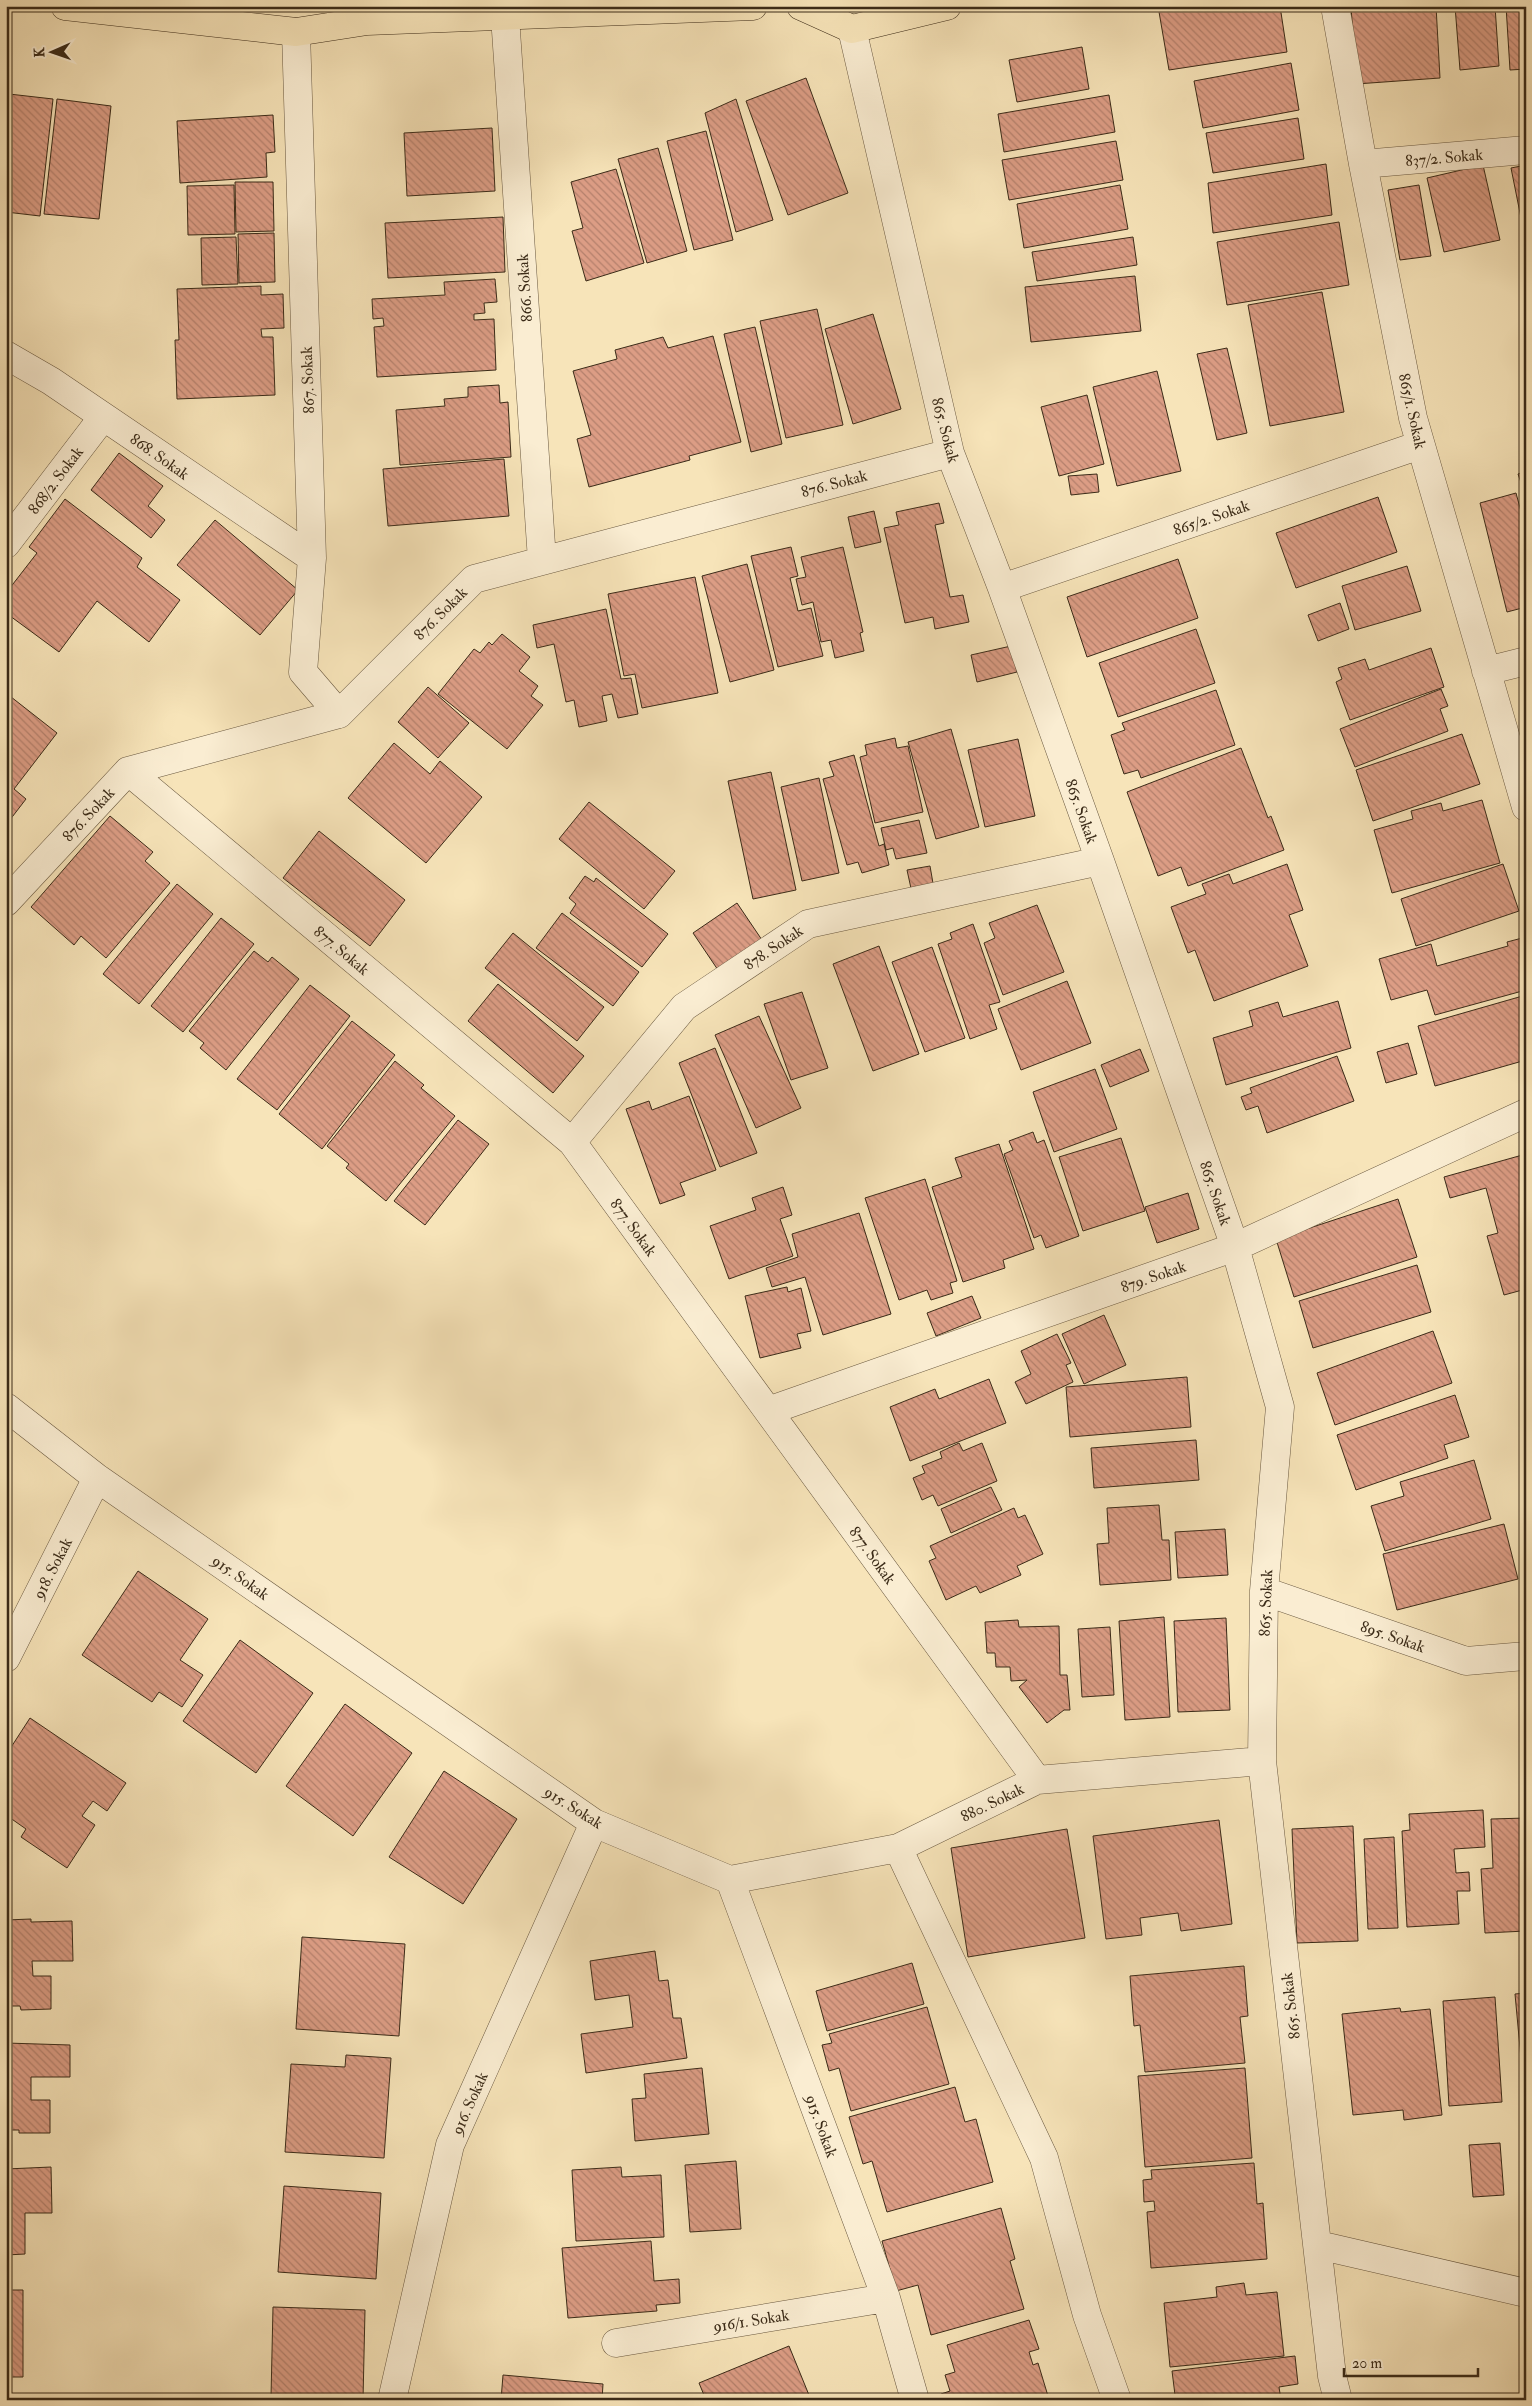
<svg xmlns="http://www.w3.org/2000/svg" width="1532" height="2406" font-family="'IM FELL Double Pica',serif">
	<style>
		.building { fill: url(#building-back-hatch); stroke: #3b2b18 }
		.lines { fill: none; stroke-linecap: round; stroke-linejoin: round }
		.minor-casing { stroke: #6a5940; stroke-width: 29 }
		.major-casing { stroke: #3b2b18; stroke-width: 29 }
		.minor { stroke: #faedd2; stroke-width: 28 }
		.major { stroke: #f7e4b9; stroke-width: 28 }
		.labels { text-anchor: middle; stroke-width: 4; stroke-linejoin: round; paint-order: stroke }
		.street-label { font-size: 16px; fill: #3b2b18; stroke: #faedd2 }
	</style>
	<defs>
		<pattern id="building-back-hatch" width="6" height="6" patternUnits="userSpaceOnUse" patternTransform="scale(1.25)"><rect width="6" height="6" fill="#dc9d85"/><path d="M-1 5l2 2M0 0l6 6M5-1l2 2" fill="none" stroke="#b4806c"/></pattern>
	</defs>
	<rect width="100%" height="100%" fill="#f7e4b9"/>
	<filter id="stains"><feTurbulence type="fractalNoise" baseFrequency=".004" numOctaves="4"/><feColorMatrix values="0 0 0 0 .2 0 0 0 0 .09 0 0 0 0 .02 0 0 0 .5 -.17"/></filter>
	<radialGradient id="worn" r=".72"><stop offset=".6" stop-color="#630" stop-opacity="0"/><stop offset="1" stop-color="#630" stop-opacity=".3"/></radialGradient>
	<path class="building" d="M1158,6H1280L1287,52L1169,70Z
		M1351,6H1436L1440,78L1356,84Z
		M1455,6H1495L1499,66L1460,70Z
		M1506,6H1526V69L1510,70Z
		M1082,47L1089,89L1017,102L1009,60Z
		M1291,63L1299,110L1203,128L1194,81Z
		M806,78L848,193L788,215L746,101Z
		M9,94L53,99L40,216L6,212V115Z
		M1109,95L1115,132L1004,152L998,114Z
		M57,99L111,106L99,219L44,214Z
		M736,99L773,220L736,232L705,113Z
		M273,115L275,152L266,153L267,177L180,183L177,121Z
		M1298,118L1304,159L1213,173L1206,133Z
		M492,128L495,191L407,196L404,133Z
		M706,131L733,240L694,250L667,141Z
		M1116,141L1123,180L1009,200L1002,160Z
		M658,148L687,251L647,263L618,159Z
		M1326,164L1332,215L1213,233L1208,183Z
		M1483,165L1500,240L1444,252L1427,178Z
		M1526,165V238H1525L1511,168Z
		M616,169L644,263L586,281L572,231L583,228L571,182Z
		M235,182H273L274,231L236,232Z
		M234,185L235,234L188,235L187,186Z
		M1120,185L1128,229L1024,248L1017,204Z
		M1419,185L1431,256L1400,260L1388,190Z
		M503,217L505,272L388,278L385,223Z
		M1339,222L1349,285L1227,305L1217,242Z
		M274,233L275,282L239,283L238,234Z
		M236,237L238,284L202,285L201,238Z
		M1133,237L1137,265L1037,281L1032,252Z
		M1135,276L1141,331L1031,342L1025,287Z
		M495,279L497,302L484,303L485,313L474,314V320L494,319L496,370L377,377L374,327L384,326L383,318L373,319L372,299L445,295L444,282Z
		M261,286V295L283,294L284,328L261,329L262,337H273L275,395L177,399L175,340H179L177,289Z
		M1322,292L1344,412L1270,426L1248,305Z
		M817,309L843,425L786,438L760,321Z
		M873,314L901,409L853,424L825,329Z
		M755,327L782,444L751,452L724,334Z
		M713,336L741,442L689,456L690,460L589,487L577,439L591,435L573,371L617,359L615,350L663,337L668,348Z
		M1227,348L1247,433L1217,440L1197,354Z
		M1157,371L1181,471L1117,486L1093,387Z
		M499,385L500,403L508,402L511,457L400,465L396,410L445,406L444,399L468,397V387Z
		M1087,395L1104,464L1059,476L1041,407Z
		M119,453L163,486L148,506L165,520L151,538L91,490Z
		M504,459L509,516L388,526L383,469Z
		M1526,471V497L1518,474Z
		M1097,474L1099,492L1071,495L1068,476Z
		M1516,493L1526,530V607L1507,612L1480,503Z
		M1378,497L1397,552L1296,588L1276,533Z
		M65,499L142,558L137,567L180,600L149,642L97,601L59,652L6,613V593L37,553L29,547Z
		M939,503L944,523L935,525L950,597L963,595L969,622L935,629L933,617L905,623L884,528L899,525L896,512Z
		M874,511L881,542L855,548L848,517Z
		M215,520L298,590L260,635L177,565Z
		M791,547L798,576L790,578L798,611L811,608L823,656L778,667L751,556Z
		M843,547L863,632L860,633L864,651L835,658L831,640L821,642L813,602L802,605L796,579L806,577L801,557Z
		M1178,559L1198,618L1087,657L1067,597Z
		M747,564L774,670L730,682L702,576Z
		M1407,566L1421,611L1355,630L1342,586Z
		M695,577L718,693L642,708L635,674L624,676L608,594Z
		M1340,603L1349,629L1318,641L1308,615Z
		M606,609L621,679L631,678L638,714L618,718L612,694L602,696L607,721L579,727L574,700L566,702L554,644L537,648L533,625Z
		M1196,629L1215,683L1118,717L1099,663Z
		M502,634L530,657L519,671L538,686L531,696L543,705L507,749L438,694L474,649L480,653L489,642L492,645Z
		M1011,646L1017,672L977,682L971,655Z
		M1431,648L1444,687L1350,720L1336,682L1342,679L1338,668L1365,659L1369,670Z
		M428,687L469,723L438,758L398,722Z
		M1441,689L1448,706L1440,709L1448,731L1355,767L1340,729Z
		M1216,690L1235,745L1141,778L1138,770L1124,774L1111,735L1125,730L1122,723Z
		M6,693L57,733L14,789L26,799L6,825Z
		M951,729L979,827L936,839L908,742Z
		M1462,734L1480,784L1373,821L1356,770Z
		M895,738L897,748L908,746L923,812L875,823L860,757L867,755L865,745Z
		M1018,739L1035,816L985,827L968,750Z
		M394,743L430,774L440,761L482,797L426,863L348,798Z
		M1241,748L1268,818L1271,816L1284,850L1188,886L1181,867L1158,876L1127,792Z
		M854,755L879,846L884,844L889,865L862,873L858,862L847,865L823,779L834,776L829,762Z
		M771,772L796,890L753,899L728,781Z
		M819,778L839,873L802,881L781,787Z
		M1482,800L1500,863L1392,893L1374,830L1413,819L1411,811L1441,803L1443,811Z
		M589,802L675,871L644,909L559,839Z
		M110,816L153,852L145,861L170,883L106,958L81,936L74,945L31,907Z
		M919,820L927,853L896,859L893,848L886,850L881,828Z
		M319,831L405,900L370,946L283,878Z
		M1287,864L1303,910L1289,915L1308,966L1214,1001L1195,950L1188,953L1171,907L1206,894L1202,884L1229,874L1233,884Z
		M1503,864L1519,911L1416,946L1401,899Z
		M930,866L934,889L912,893L907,870Z
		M585,876L594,882L596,878L668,934L642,967L570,913L576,904L569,898Z
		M177,884L213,914L139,1004L103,974Z
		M737,903L762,940L718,970L693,933Z
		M1037,905L1064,972L1003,995L984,943L995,938L989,923Z
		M562,913L639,972L613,1006L536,948Z
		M221,918L254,944L183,1032L151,1006Z
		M973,924L1000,1002L989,1005L997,1029L970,1039L938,944L952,939L950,933Z
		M513,933L604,1007L577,1041L485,968Z
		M1526,937V990L1435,1015L1427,990L1391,1000L1379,959L1431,944L1437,966L1508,946L1507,942Z
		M879,946L919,1054L873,1071L833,964Z
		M932,947L965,1038L925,1052L892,962Z
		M254,951L268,962L272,957L299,979L226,1070L200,1048L204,1043L189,1031Z
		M1067,981L1091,1043L1021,1070L998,1009Z
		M498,984L584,1056L553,1093L468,1021Z
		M310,985L350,1016L277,1110L237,1079Z
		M802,992L828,1068L791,1080L764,1004Z
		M1526,995V1060L1435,1086L1418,1026Z
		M1338,1001L1351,1048L1226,1085L1213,1038L1253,1026L1249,1011L1278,1002L1283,1017Z
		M759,1016L801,1108L756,1128L715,1035Z
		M352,1021L395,1055L322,1149L279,1114Z
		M1408,1043L1417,1074L1386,1083L1377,1052Z
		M715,1048L757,1153L720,1167L679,1063Z
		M1140,1049L1149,1071L1110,1087L1101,1065Z
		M1337,1056L1354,1101L1267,1133L1258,1106L1246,1110L1241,1097L1252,1093L1250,1088Z
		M395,1061L424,1085L421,1088L455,1116L386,1201L346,1168L349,1164L327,1146Z
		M1095,1069L1117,1129L1054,1152L1033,1092Z
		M689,1096L716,1170L680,1183L685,1195L660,1204L626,1109L649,1101L652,1110Z
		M458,1120L489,1144L425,1225L394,1201Z
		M1033,1132L1037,1143L1044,1140L1079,1236L1046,1248L1041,1235L1034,1238L1004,1154L1013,1150L1009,1141Z
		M1121,1138L1145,1211L1083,1231L1059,1157Z
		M999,1144L1034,1249L1003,1260L1005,1268L963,1282L932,1187L962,1177L955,1158Z
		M1526,1154V1289L1504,1295L1487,1236L1498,1233L1486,1188L1450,1198L1444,1177Z
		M925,1179L957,1281L950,1283L953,1293L931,1300L927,1290L899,1300L865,1198Z
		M783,1187L792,1215L780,1219L793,1256L729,1279L710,1226L756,1210L752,1198Z
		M1188,1193L1199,1229L1157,1243L1145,1207Z
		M1398,1199L1417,1257L1294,1297L1276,1239Z
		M859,1213L891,1314L823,1335L805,1277L772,1287L766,1268L798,1257L792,1234Z
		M1417,1265L1431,1312L1313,1348L1299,1301Z
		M787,1287L788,1292L801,1288L811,1331L797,1334L801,1348L760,1358L745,1296Z
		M972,1296L981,1318L936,1336L927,1313Z
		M1104,1315L1126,1365L1084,1384L1062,1334Z
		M1433,1331L1452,1383L1335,1425L1317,1373Z
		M1057,1334L1071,1363L1066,1365L1073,1382L1026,1404L1015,1382L1031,1374L1021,1351Z
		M1187,1377L1191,1427L1070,1437L1066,1387Z
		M989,1379L1006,1423L910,1461L890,1407L935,1389L939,1399Z
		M1455,1395L1469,1437L1444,1445L1448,1458L1356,1490L1337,1435Z
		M1196,1440L1199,1480L1094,1488L1091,1448Z
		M959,1443L963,1451L982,1443L997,1481L938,1506L933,1495L922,1500L913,1478L925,1473L922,1466L942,1458L940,1452Z
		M1474,1460L1491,1519L1385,1551L1371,1506L1404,1496L1400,1482Z
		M991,1487L1002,1510L951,1533L941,1509Z
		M1159,1505L1162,1540H1169L1171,1580L1100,1585L1097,1544L1109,1543L1107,1508Z
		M1014,1508L1018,1518L1025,1515L1043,1554L1017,1566L1021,1575L980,1593L976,1586L946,1600L929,1561L936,1558L930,1546Z
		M1504,1524L1518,1579L1397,1610L1383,1554Z
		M1225,1529L1228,1575L1178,1578L1175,1532Z
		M138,1571L208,1619L180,1660L203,1675L182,1707L159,1692L152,1702L82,1655Z
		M1164,1617L1170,1717L1125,1720L1119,1621Z
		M1226,1618L1230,1710L1178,1712L1174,1621Z
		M1018,1620L1019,1627L1059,1626L1060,1675H1067L1070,1710H1064L1047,1723L1019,1687L1027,1680L1011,1681L1010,1667H996L995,1653H987L985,1622Z
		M1110,1627L1114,1695L1082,1697L1078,1629Z
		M240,1640L313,1693L256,1773L183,1721Z
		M345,1704L412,1753L353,1836L286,1786Z
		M30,1718L126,1783L107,1811L93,1801L82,1816L95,1825L67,1868L21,1837L26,1829L6,1815V1755Z
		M444,1771L517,1819L463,1904L389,1857Z
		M1483,1810L1485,1847L1454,1849L1456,1873L1469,1872L1470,1891H1457L1459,1924L1407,1927L1402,1831L1410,1830L1409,1814Z
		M1526,1818V1931L1485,1933L1481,1869L1493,1868L1491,1819Z
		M1219,1820L1232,1924L1181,1931L1178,1913L1140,1918L1142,1935L1106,1939L1093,1836Z
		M1353,1826L1358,1941L1297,1943L1292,1829Z
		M1067,1829L1085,1938L968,1957L951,1848Z
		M1394,1837L1398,1928L1368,1929L1364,1839Z
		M31,1919V1922L72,1921L73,1961H32L33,1976H51V2009L21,2010L20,2006H6V1920Z
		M302,1937L405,1944L399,2036L296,2029Z
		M655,1951L659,1981L668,1980L673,2018H681L687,2058L586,2073L581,2034L633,2027L629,1995L595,2000L590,1961Z
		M912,1963L924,2004L827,2031L816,1991Z
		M1244,1966L1248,2016L1240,2017L1245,2063L1145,2072L1140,2025L1134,2026L1130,1976Z
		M1526,1993V2102H1525L1515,1994Z
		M1495,1997L1502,2102L1449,2106L1443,2001Z
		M927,2007L949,2084L851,2111L839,2068L829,2071L822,2045L832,2043L829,2034Z
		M1400,2008L1401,2012L1430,2009L1442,2115L1404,2120L1403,2110L1353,2115L1342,2014Z
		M6,2043L70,2045V2077H31V2100H50V2133H19V2130H6Z
		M346,2055L391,2058L384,2158L285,2152L291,2064L345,2067Z
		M702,2068L709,2134L635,2141L632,2099L646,2098L644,2074Z
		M1245,2068L1252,2158L1145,2167L1138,2076Z
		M955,2087L965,2122L976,2119L993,2182L887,2212L872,2161L863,2164L849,2117Z
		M1500,2143L1504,2195L1473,2197L1469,2145Z
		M736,2161L741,2229L690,2232L685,2165Z
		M1254,2163L1257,2204L1263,2203L1267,2259L1151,2268L1147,2212L1155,2211L1154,2201L1144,2202L1143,2180L1152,2179L1151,2170Z
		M51,2167L52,2213H25V2254L6,2255V2169Z
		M621,2167L622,2177L661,2175L664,2237L576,2241L572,2170Z
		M284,2186L381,2193L376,2279L278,2272Z
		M1001,2208L1015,2259L1010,2261L1024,2309L931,2335L918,2285L896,2291L882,2241Z
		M651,2241L654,2281L679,2279L680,2303L656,2305L657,2311L568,2318L562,2248Z
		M1244,2283L1246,2295L1277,2292L1284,2356L1170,2367L1164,2303L1217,2297L1216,2287Z
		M6,2290H23V2377H6Z
		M273,2307L365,2310L363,2400L271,2397Z
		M1029,2320L1039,2349L1029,2352L1033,2365L1038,2363L1048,2396L1037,2400H942L941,2394L950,2391L945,2375L955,2372L947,2345Z
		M789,2346L811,2400H706L699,2383Z
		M1295,2356L1298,2384L1279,2387L1281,2400H1169V2396L1175,2395L1172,2371Z
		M503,2375L603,2384L602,2400H501Z"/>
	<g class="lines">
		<defs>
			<path id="minor" d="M1335,6L1363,164L1413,418L1526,807
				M505,16L542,560
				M852,29L950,453L1002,588L1100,861L1235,1247L1280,1407L1264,1591L1262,1761L1332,2376L1338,2400
				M296,32L312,558L303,672L339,714
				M1363,164L1526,150
				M6,355L51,381L312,558
				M6,544L103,417
				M1002,588L1420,445
				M1486,671L1526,661
				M128,771L572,1142L1037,1780
				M6,902L128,771L339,714L474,579L950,453
				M572,1142L684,1007L808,924L1100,861
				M6,1407L97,1478L594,1823L730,1880L886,2298L915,2400
				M768,1411L1235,1247L1526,1113
				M1264,1591L1466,1661L1526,1656
				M6,1658L97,1478
				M898,1848L1044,2158L1087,2315L1117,2400
				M730,1880L898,1848L1037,1780L1262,1761
				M1318,2245L1526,2293
				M616,2343L886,2298
				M392,2400L450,2145L594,1823"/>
			<path id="major" d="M65,6L296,32L367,21L753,6
				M801,6L852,29L947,6"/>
		</defs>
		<use href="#minor" class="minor-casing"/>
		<use href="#major" class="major-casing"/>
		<use href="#minor" class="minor"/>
		<use href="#major" class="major"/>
	</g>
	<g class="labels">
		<g class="street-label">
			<text transform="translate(1444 157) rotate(-5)" y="6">837/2. Sokak</text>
			<text transform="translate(524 288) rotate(-94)" y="6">866. Sokak</text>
			<text transform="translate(307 380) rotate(-92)" y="6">867. Sokak</text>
			<text transform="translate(1413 411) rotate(77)" y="6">865/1. Sokak</text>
			<text transform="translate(946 430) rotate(75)" y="6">865. Sokak</text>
			<text transform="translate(160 456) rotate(35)" y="6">868. Sokak</text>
			<text transform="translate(55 480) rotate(-53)" y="6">868/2. Sokak</text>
			<text transform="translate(834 483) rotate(-15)" y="6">876. Sokak</text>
			<text transform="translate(1211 517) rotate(-19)" y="6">865/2. Sokak</text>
			<text transform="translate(440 613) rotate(-45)" y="6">876. Sokak</text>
			<text transform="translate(1082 811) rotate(70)" y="6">865. Sokak</text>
			<text transform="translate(88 814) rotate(-47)" y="6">876. Sokak</text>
			<text transform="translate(773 947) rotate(-34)" y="6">878. Sokak</text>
			<text transform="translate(342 950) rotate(40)" y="6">877. Sokak</text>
			<text transform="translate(1216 1193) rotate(71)" y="6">865. Sokak</text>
			<text transform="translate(634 1227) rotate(54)" y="6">877. Sokak</text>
			<text transform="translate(1153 1276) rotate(-19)" y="6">879. Sokak</text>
			<text transform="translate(873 1555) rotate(54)" y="6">877. Sokak</text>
			<text transform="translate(52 1568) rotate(-63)" y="6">918. Sokak</text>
			<text transform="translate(241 1577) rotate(35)" y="6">915. Sokak</text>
			<text transform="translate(1265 1603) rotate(-88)" y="6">865. Sokak</text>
			<text transform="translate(1393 1636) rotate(19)" y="6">895. Sokak</text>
			<text transform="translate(992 1802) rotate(-26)" y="6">880. Sokak</text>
			<text transform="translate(574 1807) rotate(32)" y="6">915. Sokak</text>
			<text transform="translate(1290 2006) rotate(-97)" y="6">865. Sokak</text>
			<text transform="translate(469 2103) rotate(-66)" y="6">916. Sokak</text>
			<text transform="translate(822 2126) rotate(70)" y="6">915. Sokak</text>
			<text transform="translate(751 2320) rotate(-9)" y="6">916/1. Sokak</text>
		</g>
	</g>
	<rect width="1532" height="2406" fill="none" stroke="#f7e4b9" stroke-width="25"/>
	<rect x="8" y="8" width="1517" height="2391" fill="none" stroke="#3b2b18" stroke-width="2.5"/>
	<rect x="12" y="12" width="1507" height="2381" fill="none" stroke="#3b2b18"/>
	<g transform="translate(52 52) rotate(268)" stroke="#faedd2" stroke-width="4" paint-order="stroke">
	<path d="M0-4L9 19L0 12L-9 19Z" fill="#3b2b18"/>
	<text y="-8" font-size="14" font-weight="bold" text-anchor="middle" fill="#3b2b18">K</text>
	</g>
	<path d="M1344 2368v8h134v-8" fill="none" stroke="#3b2b18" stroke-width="2.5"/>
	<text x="1352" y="2368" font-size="15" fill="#3b2b18" stroke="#faedd2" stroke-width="4" paint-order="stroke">20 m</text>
	<rect width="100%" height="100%" filter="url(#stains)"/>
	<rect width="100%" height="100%" fill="url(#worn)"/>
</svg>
